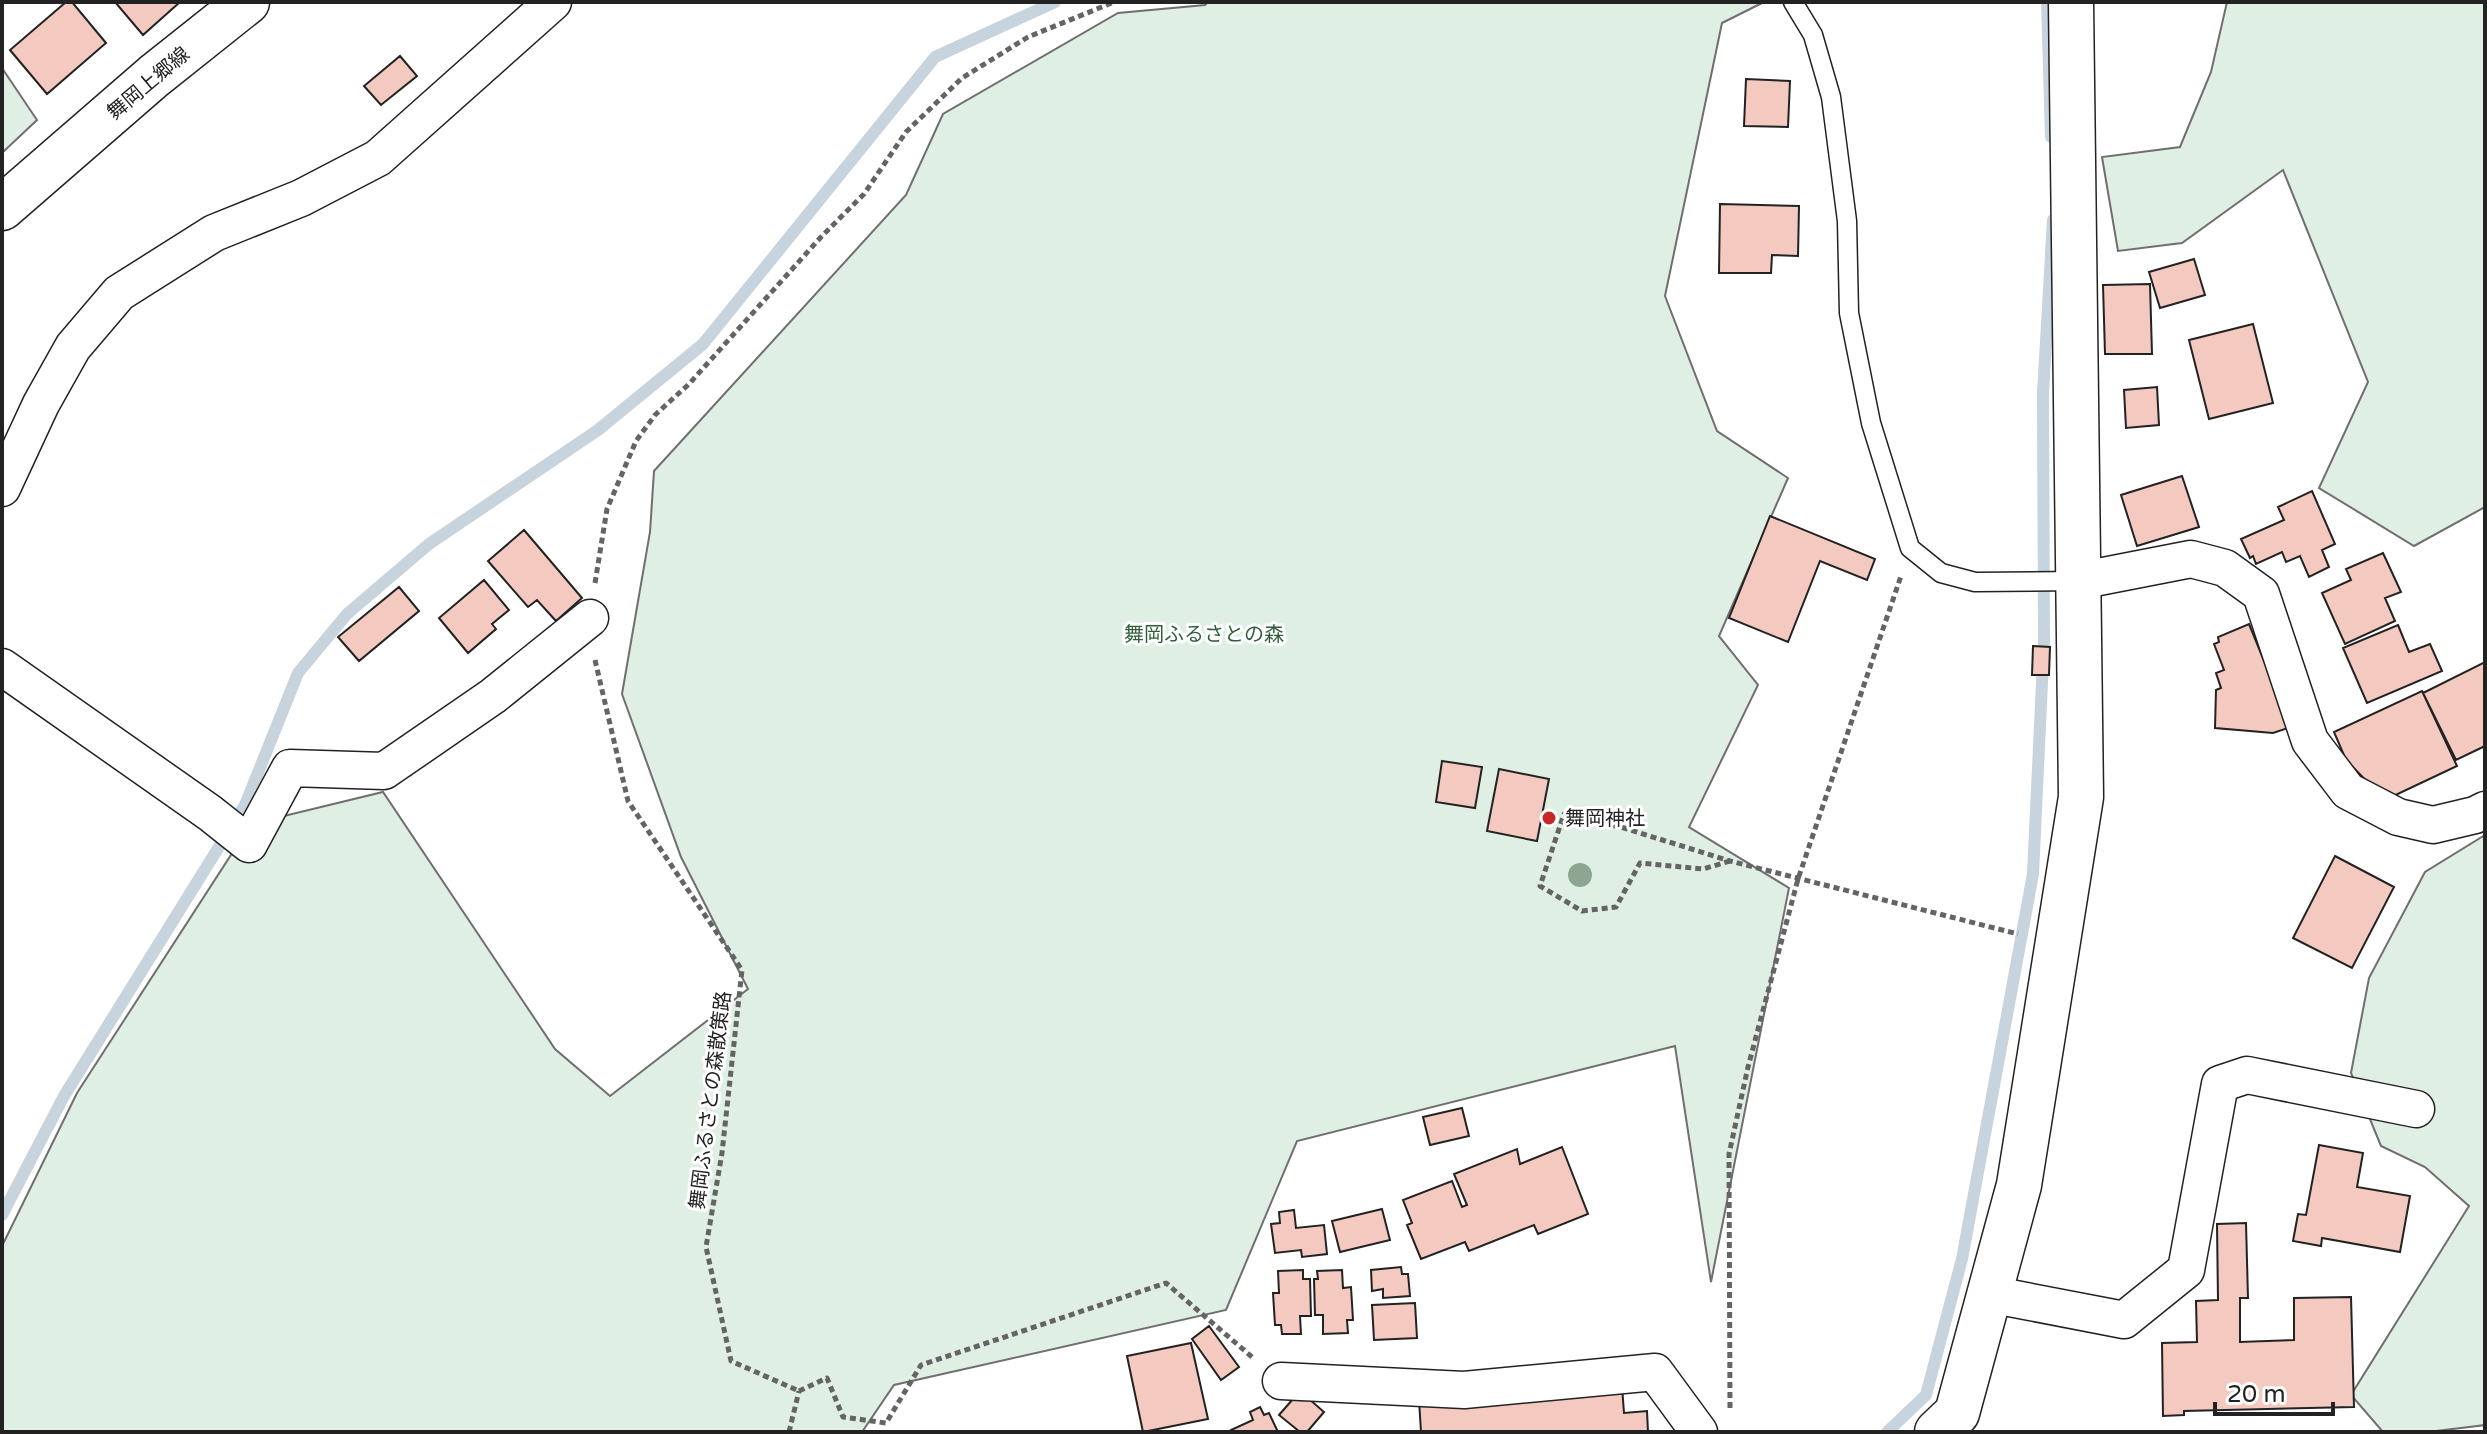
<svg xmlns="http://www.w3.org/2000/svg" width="2487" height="1434" font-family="'Varela Round','Noto Sans JP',sans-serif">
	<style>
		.green { fill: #e0efe3; stroke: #6f6f6f; stroke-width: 2 }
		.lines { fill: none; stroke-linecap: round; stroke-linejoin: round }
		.stream { stroke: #c7d3dd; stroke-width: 12 }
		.building { fill: #f3c9c0; stroke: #222; stroke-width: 2 }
		.service-casing { stroke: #222; stroke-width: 21 }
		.minor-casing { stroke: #222; stroke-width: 39 }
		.tertiary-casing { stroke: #222; stroke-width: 47 }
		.path { stroke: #646464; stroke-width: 5; stroke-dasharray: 6 4; stroke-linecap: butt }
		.service { stroke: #fff; stroke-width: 18 }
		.minor { stroke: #fff; stroke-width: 36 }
		.tertiary { stroke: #fff; stroke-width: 44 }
		.tree { fill: #8da692 }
		.poi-dot { fill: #c62828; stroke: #fff; stroke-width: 3 }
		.labels { text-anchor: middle; stroke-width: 6; stroke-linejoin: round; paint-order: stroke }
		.street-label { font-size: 20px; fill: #222; stroke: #fff }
		.park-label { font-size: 20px; fill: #2f5e38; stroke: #fff }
		.poi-label { font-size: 20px; fill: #222; stroke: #fff; text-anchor: start }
	</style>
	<rect width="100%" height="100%" fill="#fff"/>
	<path class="green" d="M1208,2H1764L1722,23L1665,296L1717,431L1788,478L1719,636L1758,685L1689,827L1789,888L1711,1282L1675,1046L1297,1141L1226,1310L894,1385L862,1432H2L3,1244L77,1093L251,824L383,792L555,1049L610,1096L748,989L681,857L622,694L650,532L654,471L906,195L943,114L1118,13L1205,5Z
		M2227,2H2485V507L2414,546L2319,488L2368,382L2283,170L2182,243L2118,251L2102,157L2180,147L2211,72Z
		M2,68L37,120L2,153Z
		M2485,835V1425L2428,1432H2383L2351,1395L2469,1206L2425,1167L2381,1146L2351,1073L2369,978L2425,872Z"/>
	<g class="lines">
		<path class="stream" d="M2047,2L2051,137
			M2,1215L64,1096L245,805L298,673L347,614L429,544L598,430L703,344L935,57L1055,2
			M1887,1432L1926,1395L1962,1259L2033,874L2044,640L2043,393L2053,220"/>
	</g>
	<path class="building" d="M66,2H72L106,43L47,94L10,50Z
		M115,2H180L143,35Z
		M400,56L417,76L381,105L364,86Z
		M1746,79L1790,81L1788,127L1744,126Z
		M1720,204L1799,206L1798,256L1772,255L1771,273H1719Z
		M2194,259L2205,295L2160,308L2149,272Z
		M2150,284L2152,354H2105L2103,285Z
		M2253,324L2273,403L2209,419L2189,340Z
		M2157,387L2159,425L2126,428L2124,390Z
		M2182,476L2199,527L2137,546L2121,495Z
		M2312,491L2335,544L2322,550L2329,567L2309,577L2300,556L2286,562L2282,552L2256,564L2253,556L2250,558L2241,539L2284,520L2278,507Z
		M1770,516L1875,559L1867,580L1820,561L1788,642L1729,618Z
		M524,530L582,598L556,621L537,600L528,607L488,561Z
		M2383,553L2401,592L2385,598L2395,621L2345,644L2322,593L2351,580L2346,569Z
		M484,580L509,610L492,624L496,629L468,653L439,618Z
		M399,587L419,611L359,661L338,637Z
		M2249,624L2291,727L2273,733L2215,728L2216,690L2221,688L2216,673L2224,670L2214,644L2219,642L2218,637Z
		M2398,625L2409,652L2430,644L2442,671L2367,703L2343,648Z
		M2033,646L2050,647L2049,675H2032Z
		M2485,662V746L2456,760L2423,693Z
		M2422,691L2457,766L2385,800L2346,760L2334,732Z
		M1442,761L1482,767L1475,808L1436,802Z
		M1499,769L1549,779L1537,841L1487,831Z
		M2335,856L2394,887L2352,968L2293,938Z
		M1462,1108L1469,1136L1430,1145L1423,1117Z
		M2319,1145L2363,1153L2357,1187L2410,1196L2400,1252L2322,1238L2321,1246L2293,1241L2298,1214L2306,1215Z
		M1562,1147L1588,1214L1538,1234L1534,1225L1469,1251L1465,1242L1421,1259L1407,1225L1412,1223L1403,1200L1452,1181L1462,1207L1467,1205L1454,1174L1517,1149L1520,1164Z
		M1382,1209L1390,1240L1340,1252L1332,1221Z
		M1294,1210L1296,1228L1324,1225L1327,1254L1302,1257L1301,1250L1275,1253L1271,1224L1280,1223L1279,1212Z
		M2246,1223L2248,1298H2240V1342L2294,1340V1298L2351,1297L2354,1407L2184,1411V1415L2163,1416L2162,1343L2197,1342L2196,1301L2218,1300L2217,1224Z
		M1401,1267L1402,1274H1408L1410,1296L1383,1298V1289L1372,1291L1371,1270Z
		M1303,1270V1279H1310L1311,1316H1300L1301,1334H1282L1281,1325H1275L1273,1293H1279L1278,1271Z
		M1342,1270L1343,1288L1351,1287L1353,1320H1347L1348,1333L1323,1334V1315H1315L1314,1279H1318L1317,1271Z
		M1415,1303L1417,1338L1374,1340L1372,1305Z
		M1209,1326L1239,1367L1221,1380L1192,1339Z
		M1191,1343L1208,1419L1143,1432L1127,1356Z
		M1622,1386L1624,1413L1647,1411L1648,1432H1421L1419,1400Z
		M1300,1391L1324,1412L1307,1432H1300L1279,1415Z
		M1260,1407L1264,1415L1269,1413L1278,1432H1232L1231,1430L1253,1420L1250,1412Z"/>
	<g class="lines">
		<defs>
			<path id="service" d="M1793,2L1813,35L1831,97L1847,221L1849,313L1871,423L1910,548L1941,573L1975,582L2078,581"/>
			<path id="minor" d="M2,488L41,404L73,347L119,293L214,233L301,198L378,158L553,2
				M2078,581L2191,559L2225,568L2261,594L2310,741L2348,791L2398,817L2433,825L2475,815L2485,810
				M2,667L210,813L249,844L290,768L384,771L493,696L590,618
				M1989,1294L2124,1320L2186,1270L2220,1084L2247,1075L2416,1109
				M1281,1381L1464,1390L1655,1372L1699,1432"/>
			<path id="tertiary" d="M2,208L154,76L247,2
				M1937,1432L1957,1413L2019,1185L2081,797L2071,2"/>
		</defs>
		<use href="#service" class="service-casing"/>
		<use href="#minor" class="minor-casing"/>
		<use href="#tertiary" class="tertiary-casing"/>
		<path class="path" d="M595,583L607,509L636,441L655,415L689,384L821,237L864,194L906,132L962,78L1028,37L1114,2
			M595,660L628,801L742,970L722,1153L706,1247L731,1361L799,1391
			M1730,861L1703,869L1640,863L1616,907L1582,911L1540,886L1564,814L1624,828L1730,861L2018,934
			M799,1391L827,1378L843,1417L886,1423L921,1365L1166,1283L1252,1357
			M1730,1408L1729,1154L1748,1067L1798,879L1901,576
			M789,1432L799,1391"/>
		<use href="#service" class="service"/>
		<use href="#minor" class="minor"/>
		<use href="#tertiary" class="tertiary"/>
	</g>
	<circle class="tree" cx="1580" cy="875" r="12"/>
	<circle class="poi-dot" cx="1549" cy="818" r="8"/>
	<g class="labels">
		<g class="street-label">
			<text transform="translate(148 83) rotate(-40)" y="7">舞岡上郷線</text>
			<text transform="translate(710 1100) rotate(-83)" y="7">舞岡ふるさとの森散策路</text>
		</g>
		<g class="park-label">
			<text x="1204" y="641">舞岡ふるさとの森</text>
		</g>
		<g class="poi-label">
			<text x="1565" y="825">舞岡神社</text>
		</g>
	</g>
	<rect width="2487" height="1434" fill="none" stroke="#222222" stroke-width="8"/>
	<path d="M2215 1402v12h118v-12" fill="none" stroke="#222222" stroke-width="4"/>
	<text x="2227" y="1402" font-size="24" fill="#222222" stroke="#ffffff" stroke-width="6" paint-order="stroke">20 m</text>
</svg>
